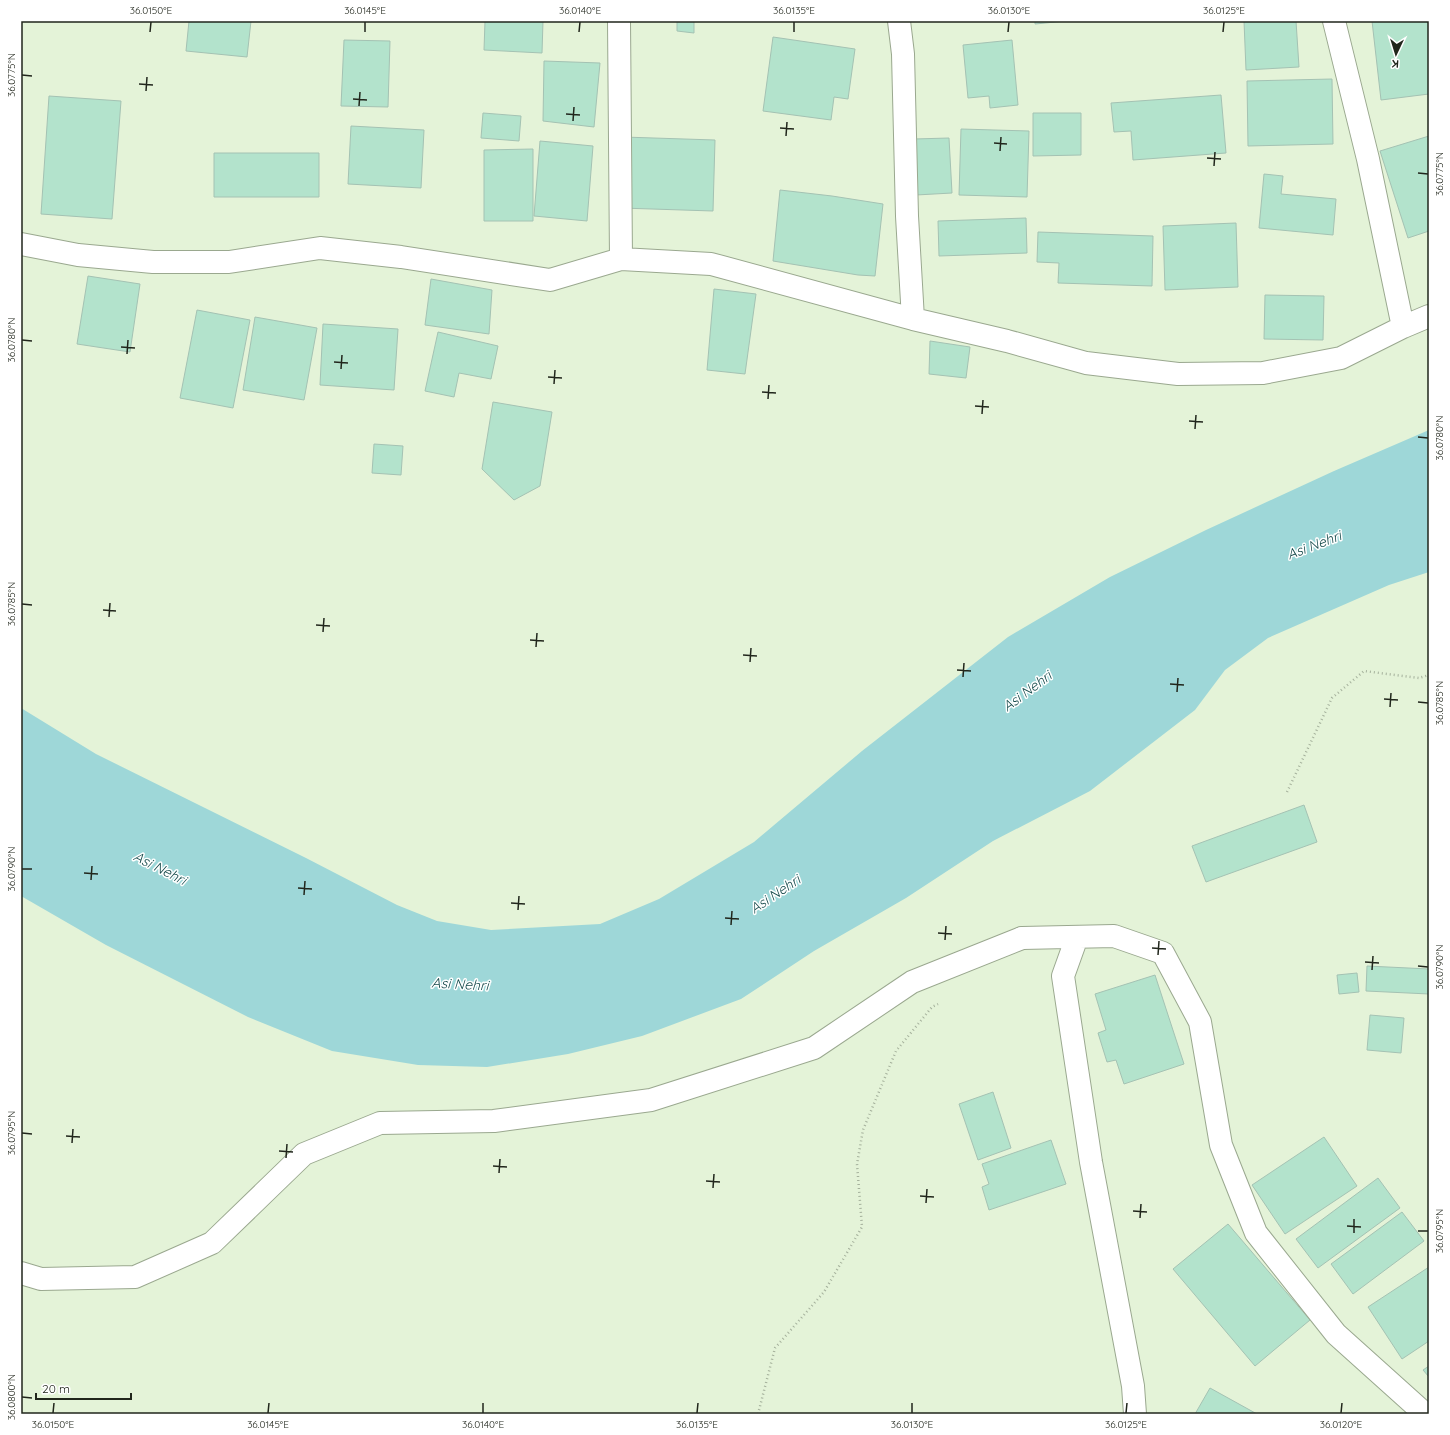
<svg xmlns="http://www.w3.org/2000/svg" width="1450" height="1435" font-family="Quicksand,sans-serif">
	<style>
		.water { fill: #9ed7d8 }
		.building { fill: #b3e3cc; stroke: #a4c2b3 }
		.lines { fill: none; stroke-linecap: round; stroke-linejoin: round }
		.street-casing { stroke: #9aa88f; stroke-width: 24 }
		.secondary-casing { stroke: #9aa88f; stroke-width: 24 }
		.path { stroke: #a5b19c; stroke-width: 2.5; stroke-dasharray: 1 3; stroke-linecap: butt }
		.street { stroke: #fff; stroke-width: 22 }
		.secondary { stroke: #fff; stroke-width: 22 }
		.ticks { fill: none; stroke: #21261c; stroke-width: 1.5 }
		.labels { text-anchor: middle; stroke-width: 3; stroke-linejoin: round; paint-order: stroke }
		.water-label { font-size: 14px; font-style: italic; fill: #174b4c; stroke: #fff }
		.neatline { fill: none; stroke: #21261c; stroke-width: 1.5 }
		.ticks-label { font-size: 10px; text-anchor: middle; fill: #21261c }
	</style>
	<rect width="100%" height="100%" fill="#e4f3d8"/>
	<path class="water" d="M1429,430V572L1389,585L1268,638L1225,670L1195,710L1090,791L993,841L906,898L814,951L741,999L642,1036L568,1054L487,1067L418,1065L332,1051L248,1017L106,945L21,896V708L96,754L306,858L397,905L437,921L491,930L600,924L659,899L754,842L862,751L1008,637L1110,577L1206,530L1334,471Z"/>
	<path class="building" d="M189,21H251L247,57L186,51Z
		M485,21H543L542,53L484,50Z
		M677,21H694V33L677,31Z
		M1035,21H1066L1035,24Z
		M1244,21H1296L1299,67L1246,70Z
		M1372,21H1429V94L1381,100Z
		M773,37L855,49L848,99L834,97L831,120L763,111Z
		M344,40L390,41L388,107L341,106Z
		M1012,40L1018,105L990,108L989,96L968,98L963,45Z
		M544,61L600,63L594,127L543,121Z
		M1332,79L1333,144L1248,146L1247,81Z
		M1221,95L1226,153L1133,160L1131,131L1114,132L1111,103Z
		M49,96L121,101L112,219L41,214Z
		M483,113L521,116L519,141L481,138Z
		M1033,113H1081V155L1033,156Z
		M351,126L424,130L421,188L348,184Z
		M961,129L1029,131L1027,197L959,195Z
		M1429,136V231L1408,238L1380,151Z
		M623,137L715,140L713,211L621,208Z
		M949,138L952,193L916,195L914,139Z
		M540,141L593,146L587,221L534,216Z
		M533,149V221H484V150Z
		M214,153H319V197H214Z
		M1264,174L1283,176L1281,194L1336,199L1333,235L1259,228Z
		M780,190L832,196L883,204L875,276L858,275L773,261Z
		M1026,218L1027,253L939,256L938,221Z
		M1236,223L1238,287L1165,290L1163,226Z
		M1038,232L1153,236L1152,286L1058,283L1059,263L1037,262Z
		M88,276L140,284L130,352L77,344Z
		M431,279L492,290L489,334L425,325Z
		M714,289L756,294L745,374L707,370Z
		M1265,295L1324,296L1323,340L1264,339Z
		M197,310L250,320L233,408L180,398Z
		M255,317L317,328L304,400L243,390Z
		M323,324L398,329L394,390L320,385Z
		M438,332L498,346L491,379L459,373L454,397L425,391Z
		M930,341L970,347L966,378L929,374Z
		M493,402L552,412L540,486L514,500L482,469Z
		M374,444L403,446L401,475L372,473Z
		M1304,805L1317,842L1206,882L1192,846Z
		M1367,966L1429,969V994L1366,991Z
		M1357,973L1359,992L1339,994L1337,975Z
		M1155,975L1184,1064L1124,1084L1116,1060L1107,1062L1098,1033L1106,1030L1095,994Z
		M1370,1015L1404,1018L1401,1053L1367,1050Z
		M993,1092L1011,1148L978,1160L959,1104Z
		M1324,1137L1357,1186L1285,1234L1252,1185Z
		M1051,1140L1066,1184L989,1210L982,1187L989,1184L982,1164Z
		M1378,1178L1400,1208L1318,1268L1296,1239Z
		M1402,1212L1424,1241L1353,1294L1331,1264Z
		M1228,1224L1310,1320L1255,1366L1173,1269Z
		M1429,1267V1341L1402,1359L1368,1307Z
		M1429,1366V1377L1423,1370Z
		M1210,1388L1257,1414H1195Z"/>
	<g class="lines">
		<defs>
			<path id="street" d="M619,21L621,259
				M899,21L903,54L907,216L913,319
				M1334,21L1368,159L1403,327
				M21,244L78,255L153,262H229L320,248L401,257L550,280L621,259L711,264L913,319L1007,341L1086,363L1178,374L1263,373L1341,358L1403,327L1429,316
				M1077,937L1063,976L1091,1162L1133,1386L1135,1414
				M1022,938L1114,936L1163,953L1200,1022L1221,1145L1256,1233L1336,1334L1425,1414"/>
			<path id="secondary" d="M21,1273L41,1279L135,1277L212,1243L304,1154L380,1123L494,1121L651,1100L814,1048L912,982L1022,938"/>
		</defs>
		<use href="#street" class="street-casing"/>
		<use href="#secondary" class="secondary-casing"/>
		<path class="path" d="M1287,792L1332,698L1364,671L1419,678L1429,675
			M758,1414L775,1348L824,1292L862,1227L857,1164L863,1130L896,1051L932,1007L938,1004"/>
		<use href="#street" class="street"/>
		<use href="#secondary" class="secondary"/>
	</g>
	<path class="ticks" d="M150,32L151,22M365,32V22M579,32L580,22M794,32V22M1008,32L1009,22M1223,32L1224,22M22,75L32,76M139,84L153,85M146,91L147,77M353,99L367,100M359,106L360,92M566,114L580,115M573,121L574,107M780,128L794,129M786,136L787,122M994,143L1007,144M1000,151L1001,137M1207,158L1221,159M1214,166L1215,152M1418,173L1428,174M22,340L32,341M121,347L135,348M127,354L128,340M334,362L348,363M341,369L342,355M548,377L562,378M554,384L555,370M762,392L776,393M768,399L769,385M975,406L989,407M982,414L983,400M1189,421L1203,422M1195,429L1196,415M1418,437L1428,438M22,604L32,605M103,610L116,611M109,617L110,603M316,625L330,626M323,632L324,618M530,640L544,641M536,647L537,633M743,655L757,656M750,662L751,648M957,670L971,671M963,677L964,663M1170,684L1184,685M1177,692L1178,678M1384,699L1398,700M1418,702L1428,703M1390,707L1391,693M22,869H32M84,873L98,874M91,880L92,866M298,888L312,889M304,895L305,881M511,903L525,904M518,910L519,896M725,918L739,919M731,925L732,911M938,933L952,934M945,940L946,926M1152,948L1166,949M1158,955L1159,941M1365,962L1379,963M1418,966L1428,967M1372,970L1373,956M22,1133L32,1134M66,1136L80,1137M72,1143L73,1129M279,1151L293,1152M286,1158L287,1144M493,1166L507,1167M499,1173L500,1159M706,1181L720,1182M713,1188L714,1174M920,1196L934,1197M926,1203L927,1189M1133,1211L1147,1212M1140,1218L1141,1204M1347,1226L1361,1227M1418,1231H1428M1354,1233V1219M22,1397L32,1398M53,1413L54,1403M268,1413L269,1403M483,1413V1403M697,1413L698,1403M912,1413V1403M1126,1413L1127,1403M1341,1413L1342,1403"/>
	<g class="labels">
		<g class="water-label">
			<text transform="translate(1314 545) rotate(-21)" y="5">Asi Nehri</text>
			<text transform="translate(1027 691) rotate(-37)" y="5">Asi Nehri</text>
			<text transform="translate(160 868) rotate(27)" y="5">Asi Nehri</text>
			<text transform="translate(775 894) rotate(-34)" y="5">Asi Nehri</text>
			<text transform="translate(460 984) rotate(3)" y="5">Asi Nehri</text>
		</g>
	</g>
	<rect width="1450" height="1435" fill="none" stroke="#ffffff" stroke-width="44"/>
	<g transform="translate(1396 54) rotate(184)" stroke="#ffffff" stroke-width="3" paint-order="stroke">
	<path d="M0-3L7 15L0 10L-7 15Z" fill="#21261c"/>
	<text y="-6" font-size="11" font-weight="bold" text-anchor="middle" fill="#21261c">K</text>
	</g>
	<path d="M36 1393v6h95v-6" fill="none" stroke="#21261c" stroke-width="2"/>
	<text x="42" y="1393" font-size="12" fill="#21261c" stroke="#ffffff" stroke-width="3" paint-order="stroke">20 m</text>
	<rect x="22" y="22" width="1406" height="1391" class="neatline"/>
	<g class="ticks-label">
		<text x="151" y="14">36.0150°E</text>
		<text x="365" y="14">36.0145°E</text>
		<text x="580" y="14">36.0140°E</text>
		<text x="794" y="14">36.0135°E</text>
		<text x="1009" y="14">36.0130°E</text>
		<text x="1224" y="14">36.0125°E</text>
		<text transform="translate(11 75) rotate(-90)" y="4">36.0775°N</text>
		<text transform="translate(1439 174) rotate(-90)" y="4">36.0775°N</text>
		<text transform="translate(11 340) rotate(-90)" y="4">36.0780°N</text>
		<text transform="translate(1439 438) rotate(-90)" y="4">36.0780°N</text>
		<text transform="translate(11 604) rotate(-90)" y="4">36.0785°N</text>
		<text transform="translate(1439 703) rotate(-90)" y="4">36.0785°N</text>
		<text transform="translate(11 869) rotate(-90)" y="4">36.0790°N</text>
		<text transform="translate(1439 967) rotate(-90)" y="4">36.0790°N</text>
		<text transform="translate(11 1133) rotate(-90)" y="4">36.0795°N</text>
		<text transform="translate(1439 1231) rotate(-90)" y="4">36.0795°N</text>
		<text transform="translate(11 1397) rotate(-90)" y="4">36.0800°N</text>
		<text x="53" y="1428">36.0150°E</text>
		<text x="268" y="1428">36.0145°E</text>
		<text x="483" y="1428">36.0140°E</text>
		<text x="697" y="1428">36.0135°E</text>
		<text x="912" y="1428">36.0130°E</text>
		<text x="1126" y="1428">36.0125°E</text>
		<text x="1341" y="1428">36.0120°E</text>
	</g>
</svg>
